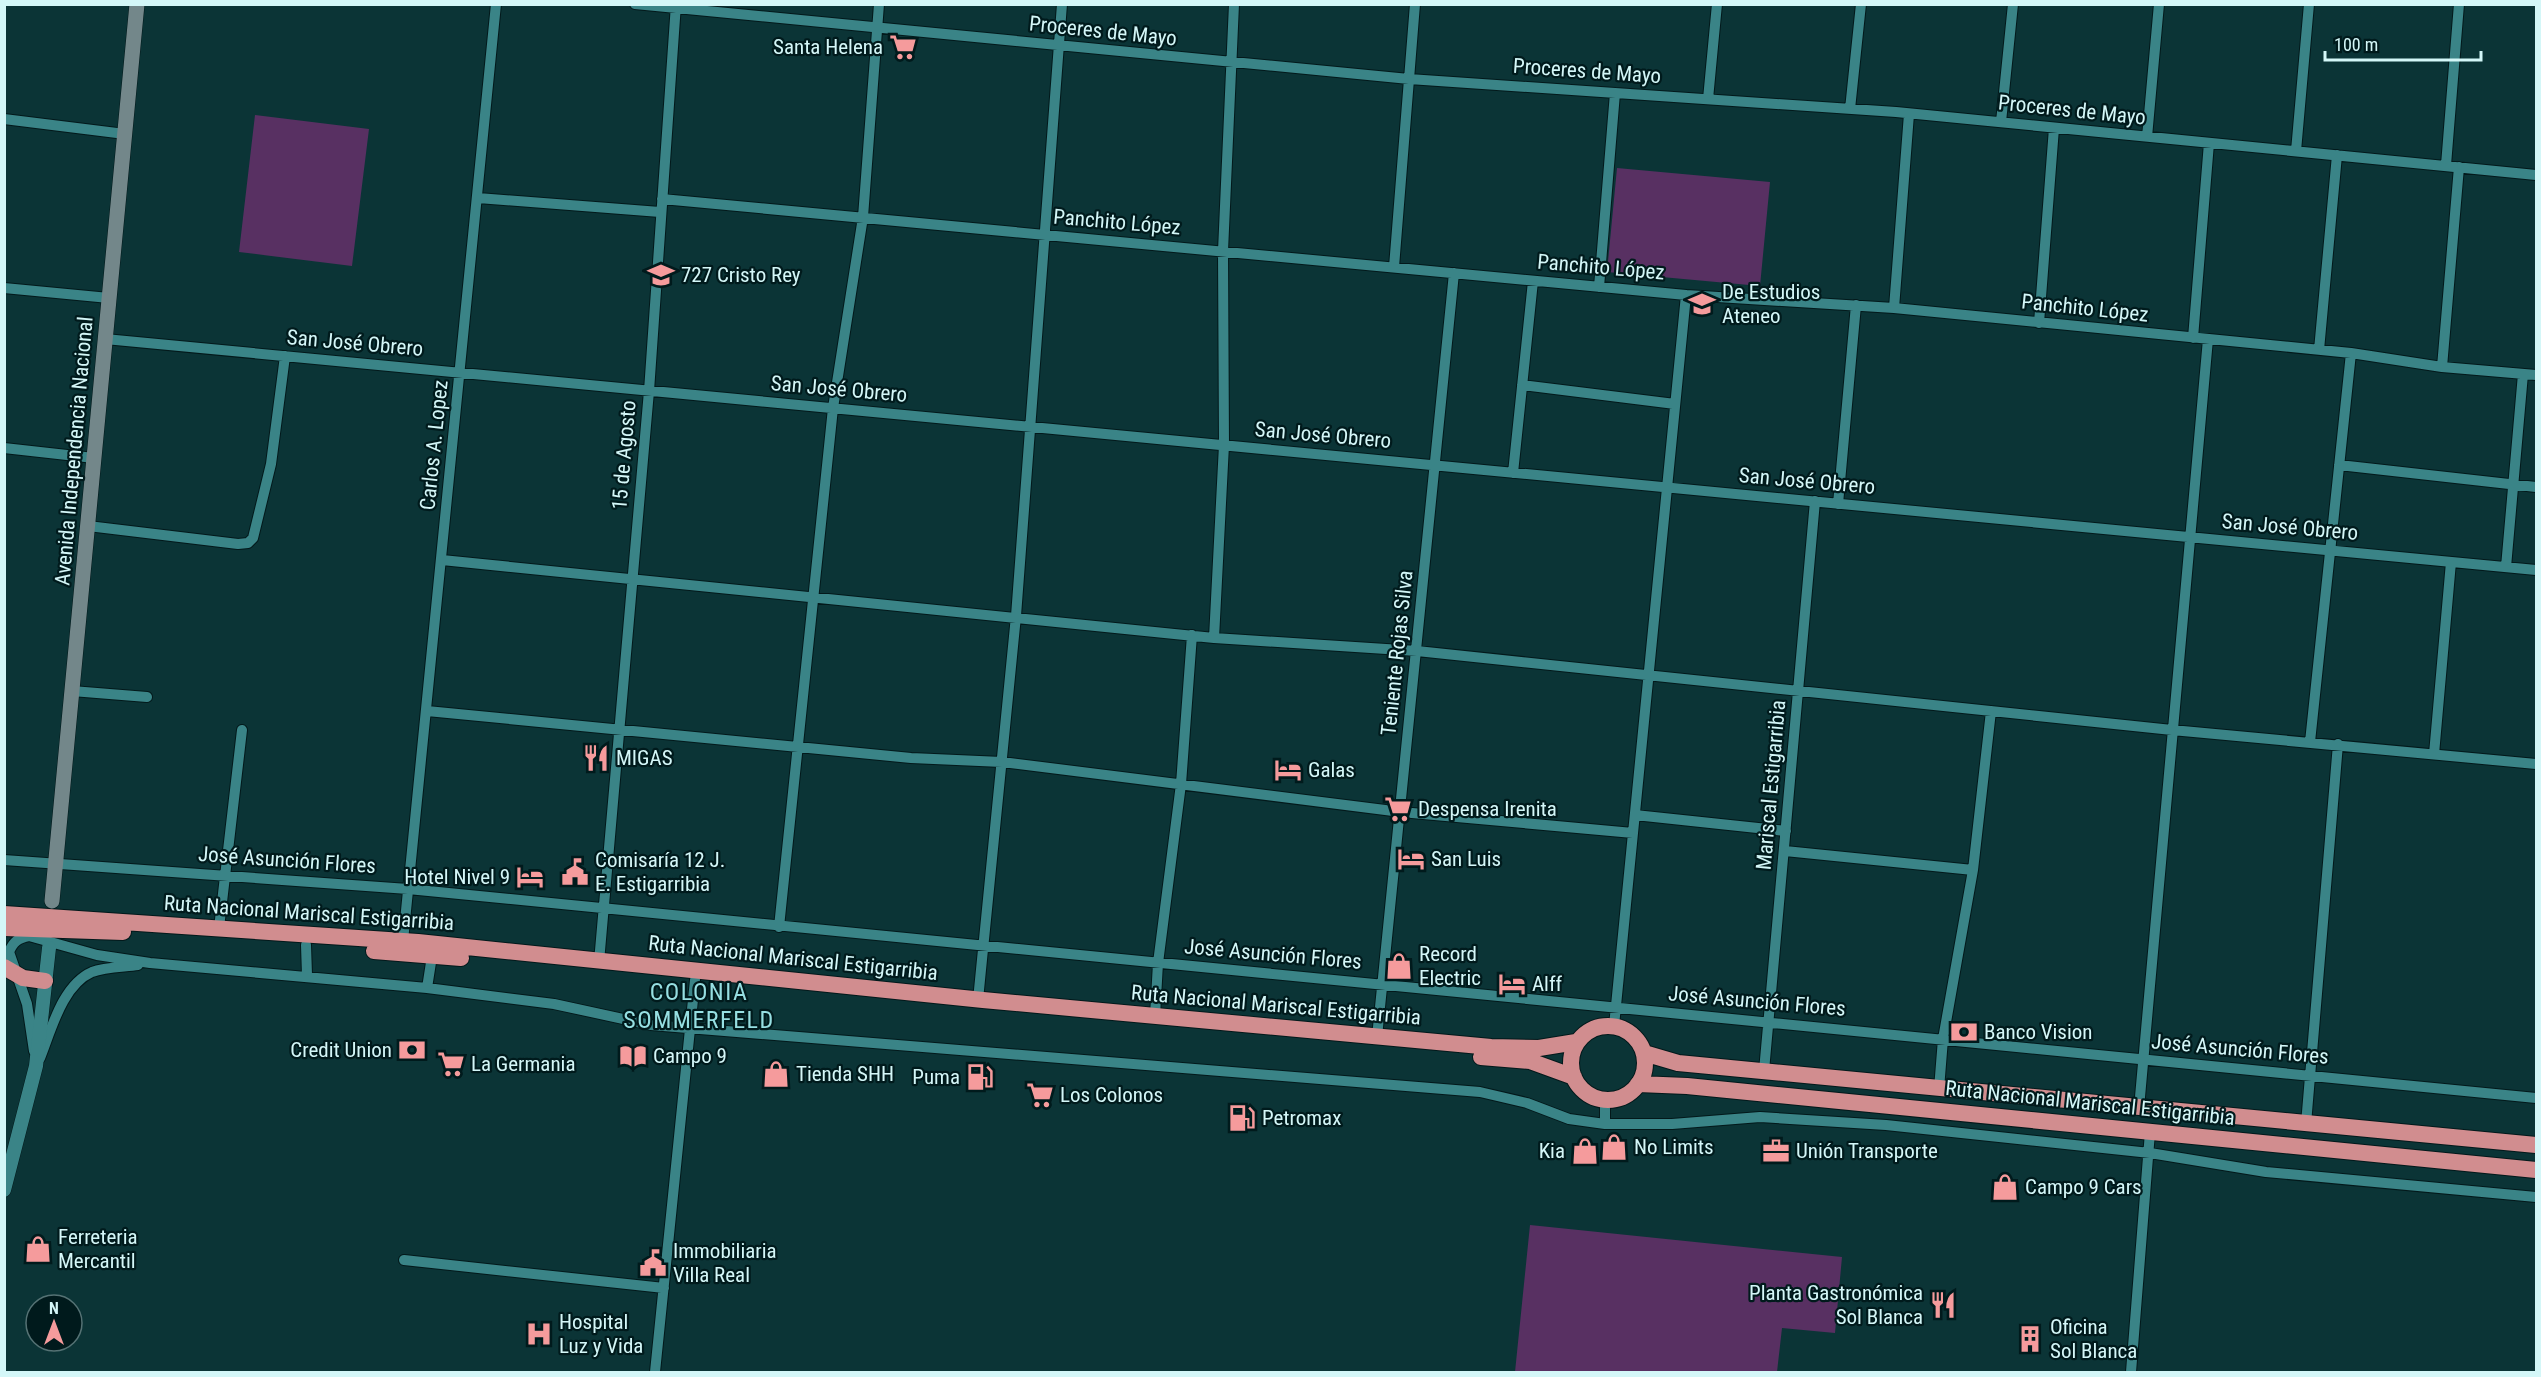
<svg xmlns="http://www.w3.org/2000/svg" width="2541" height="1377" font-family="'Roboto Condensed',sans-serif">
	<style>
		.green { fill: #583062 }
		.lines { fill: none; stroke-linecap: round; stroke-linejoin: round }
		.minor-casing { stroke: #03191b; stroke-width: 12 }
		.tertiary-casing { stroke: #03191b; stroke-width: 15 }
		.secondary-casing { stroke: #03191b; stroke-width: 16 }
		.trunk-casing { stroke: #03191b; stroke-width: 18 }
		.minor { stroke: #3a8487; stroke-width: 10 }
		.tertiary { stroke: #3a8487; stroke-width: 14 }
		.secondary { stroke: #73878a; stroke-width: 15 }
		.trunk { stroke: #d18d8f; stroke-width: 16 }
		.labels { text-anchor: middle; stroke-width: 4.5; stroke-linejoin: round; paint-order: stroke }
		.street-label { font-size: 21px; fill: #d4f7f8; stroke: #001a1c }
		.poi-label { font-size: 21px; fill: #d4f7f8; stroke: #001a1c; text-anchor: start }
		.quarter-label { font-size: 24px; letter-spacing: 1.5px; fill: #96dfe2; stroke: #001a1c }
	</style>
	<rect width="100%" height="100%" fill="#0b3436"/>
	<path class="green" d="M255,115L369,129L352,266L239,252Z
		M1617,168L1770,182L1760,286L1607,272Z
		M1530,1225L1842,1257L1835,1333L1782,1328L1777,1372H1515Z"/>
	<g class="lines">
		<defs>
			<path id="minor" d="M635,4L1409,79L1896,112L2536,175
				M1708,99L1717,4
				M1850,109L1861,4
				M4,119L125,134
				M2001,122L2013,4
				M2147,137L2159,4
				M2296,151L2309,4
				M2446,165L2459,4
				M478,198L660,212
				M662,199L1686,295L1894,308L2351,353L2442,367L2536,375
				M1394,267L1415,4
				M1599,287L1615,93
				M4,288L109,298
				M1894,308L1909,114
				M2039,323L2054,128
				M2193,338L2209,143
				M105,339L2536,570
				M2319,350L2337,155
				M2442,367L2459,167
				M1522,385L1675,404
				M4,448L94,458
				M2339,465L2536,487
				M1513,473L1533,281
				M1838,504L1856,305
				M88,526L238,544L248,543L253,538L271,464L285,356
				M442,560L1214,638L1417,651L2172,730L2536,764
				M2506,567L2523,374
				M1214,638L1224,445L1223,251L1234,4
				M72,691L147,697
				M427,711L911,758L1002,762L1401,812L1633,833
				M2310,742L2351,353
				M2434,754L2451,562
				M1635,815L1786,831
				M1785,851L1973,870
				M4,860L408,889L2536,1098
				M779,927L833,408L863,217L879,4
				M219,928L242,730
				M403,941L496,4
				M306,945L307,975
				M432,956L427,988L554,1004L651,1025L1480,1092L1527,1103L1569,1119L1605,1124H1672L1760,1117L1886,1125L2150,1153L2266,1172L2536,1197
				M599,962L649,391L676,4
				M978,1000L1016,616L1062,4
				M1155,1016L1158,963L1181,784L1192,635
				M1614,1026L1686,295
				M1377,1037L1454,273
				M34,1051L27,1004L9,952C13,942 18,938 29,936L97,955L150,963L427,988
				M40,1058C51,1031 62,985 92,972C105,967 124,967 138,965
				M1764,1071L1815,501
				M1939,1089L1943,1039L1973,870L1991,711
				M2139,1108L2208,339
				M1605,1124V1100
				M2306,1124L2338,744
				M404,1260L664,1288
				M655,1372L695,980
				M2131,1372L2150,1132"/>
			<path id="tertiary" d="M4,1190L36,1066L49,948"/>
			<path id="secondary" d="M52,901L137,4"/>
			<path id="trunk" d="M4,914L418,942L983,1000L1491,1047L1539,1048L1576,1042
				M4,928L123,932
				M374,951L461,958
				M4,967L23,978L45,981
				M1571 1063a37 37 0 1 1 74 0a37 37 0 1 1-74 0Z
				M1644,1053L1678,1063L2536,1145
				M1481,1057L1530,1061L1574,1077
				M1638,1084L1687,1086L2536,1170"/>
		</defs>
		<use href="#minor" class="minor-casing"/>
		<use href="#tertiary" class="tertiary-casing"/>
		<use href="#secondary" class="secondary-casing"/>
		<use href="#trunk" class="trunk-casing"/>
		<use href="#minor" class="minor"/>
		<use href="#tertiary" class="tertiary"/>
		<use href="#secondary" class="secondary"/>
		<use href="#trunk" class="trunk"/>
	</g>
	<defs>
		<symbol id="supermarket-bare" viewBox="-9 -9 18 18"><path d="M-6-5.5h2.5l.6 2H6L4.5 2H-2.5L-4.4-4H-6ZM-1.5 3.2a1.3 1.3 0 1 0 .1 0ZM3 3.2a1.3 1.3 0 1 0 .1 0Z" fill="#f59b9c" stroke="#001a1c" stroke-width="2.5" paint-order="stroke"/></symbol>
		<symbol id="school-bare" viewBox="-9 -9 18 18"><path d="M0-5L7-2L0 1L-7-2ZM-4 1L0 2.5L4 1V4Q0 6-4 4Z" fill="#f59b9c" stroke="#001a1c" stroke-width="2.5" paint-order="stroke"/></symbol>
		<symbol id="restaurant-bare" viewBox="-9 -9 18 18"><path d="M-5-6h1v4h1v-4h1v4h1v-4h1v5L-1.5 .5V6h-2V.5L-5-1ZM5-6V6H3V1.5H1.5Q1.5-4 5-6Z" fill="#f59b9c" stroke="#001a1c" stroke-width="2.5" paint-order="stroke"/></symbol>
		<symbol id="hotel-bare" viewBox="-9 -9 18 18"><path d="M-6-4.5h1.5V1H6V5H4.5V3h-9V5H-6ZM-4 0a1.8 1.8 0 1 1 3.6 0ZM.5 0V-2.5h3Q6-2.5 6 0Z" fill="#f59b9c" stroke="#001a1c" stroke-width="2.5" paint-order="stroke"/></symbol>
		<symbol id="civic-bare" viewBox="-9 -9 18 18"><path d="M-.6-6.5H3V-4.5H.6V-3L4-1V1h2V6H-6V1h2V-1L-.6-3ZM-1.2 2.5V6h2.4V2.5Z" fill="#f59b9c" stroke="#001a1c" stroke-width="2.5" paint-order="stroke"/></symbol>
		<symbol id="shop-bare" viewBox="-9 -9 18 18"><path d="M-5-2.5h2.3a2.7 3.5 0 0 1 5.4 0H5L5.5 6h-11ZM-1.5-2.5h3a1.5 2.3 0 0 0-3 0Z" fill="#f59b9c" stroke="#001a1c" stroke-width="2.5" paint-order="stroke"/></symbol>
		<symbol id="bank-bare" viewBox="-9 -9 18 18"><path d="M-6-4H6V4H-6ZM0-2.3a2.3 2.3 0 1 0 0 4.6a2.3 2.3 0 1 0 0-4.6Z" fill="#f59b9c" stroke="#001a1c" stroke-width="2.5" paint-order="stroke"/></symbol>
		<symbol id="library-bare" viewBox="-9 -9 18 18"><path d="M-6-4Q-3-5.5-.7-3.5V5Q-3 3-6 4ZM6-4Q3-5.5 .7-3.5V5Q3 3 6 4Z" fill="#f59b9c" stroke="#001a1c" stroke-width="2.5" paint-order="stroke"/></symbol>
		<symbol id="fuel-bare" viewBox="-9 -9 18 18"><path d="M-5.5-6h7V0h2V4h1.3V-2.5L3-4.5l.8-.8L6-3V5H2.5V1h-1V6h-7ZM-4.2-4.7v3.2H.2V-4.7Z" fill="#f59b9c" stroke="#001a1c" stroke-width="2.5" paint-order="stroke"/></symbol>
		<symbol id="office-bare" viewBox="-9 -9 18 18"><path d="M-6-3h4V-5.5h4V-3h4V5H-6ZM-1-4.5V-3h2v-1.5ZM-6 0V1H6V0Z" fill="#f59b9c" stroke="#001a1c" stroke-width="2.5" paint-order="stroke"/></symbol>
		<symbol id="hospital-bare" viewBox="-9 -9 18 18"><path d="M-5-5h3v3.5h4V-5h3V5h-3V1.5h-4V5h-3Z" fill="#f59b9c" stroke="#001a1c" stroke-width="2.5" paint-order="stroke"/></symbol>
		<symbol id="building-bare" viewBox="-9 -9 18 18"><path d="M-4-6H4V6H1V3H-1V6H-4ZM-2.5-4.3h1.7v1.8h-1.7ZM.8-4.3h1.7v1.8H.8ZM-2.5-1h1.7V.8h-1.7ZM.8-1h1.7V.8H.8Z" fill="#f59b9c" stroke="#001a1c" stroke-width="2.5" paint-order="stroke"/></symbol>
	</defs>
	<g fill-rule="evenodd">
		<use href="#supermarket-bare" x="884" y="28" width="38" height="38"/>
		<use href="#school-bare" x="642" y="256" width="38" height="38"/>
		<use href="#school-bare" x="1683" y="285" width="38" height="38"/>
		<use href="#restaurant-bare" x="577" y="739" width="38" height="38"/>
		<use href="#hotel-bare" x="1269" y="751" width="38" height="38"/>
		<use href="#supermarket-bare" x="1379" y="790" width="38" height="38"/>
		<use href="#hotel-bare" x="1392" y="840" width="38" height="38"/>
		<use href="#civic-bare" x="556" y="853" width="38" height="38"/>
		<use href="#hotel-bare" x="511" y="858" width="38" height="38"/>
		<use href="#shop-bare" x="1380" y="947" width="38" height="38"/>
		<use href="#hotel-bare" x="1493" y="965" width="38" height="38"/>
		<use href="#bank-bare" x="1945" y="1013" width="38" height="38"/>
		<use href="#bank-bare" x="393" y="1031" width="38" height="38"/>
		<use href="#library-bare" x="614" y="1037" width="38" height="38"/>
		<use href="#supermarket-bare" x="432" y="1045" width="38" height="38"/>
		<use href="#shop-bare" x="757" y="1055" width="38" height="38"/>
		<use href="#fuel-bare" x="961" y="1058" width="38" height="38"/>
		<use href="#supermarket-bare" x="1021" y="1076" width="38" height="38"/>
		<use href="#fuel-bare" x="1223" y="1099" width="38" height="38"/>
		<use href="#shop-bare" x="1595" y="1128" width="38" height="38"/>
		<use href="#shop-bare" x="1566" y="1132" width="38" height="38"/>
		<use href="#office-bare" x="1757" y="1132" width="38" height="38"/>
		<use href="#shop-bare" x="1986" y="1168" width="38" height="38"/>
		<use href="#shop-bare" x="19" y="1230" width="38" height="38"/>
		<use href="#civic-bare" x="634" y="1244" width="38" height="38"/>
		<use href="#restaurant-bare" x="1924" y="1286" width="38" height="38"/>
		<use href="#hospital-bare" x="520" y="1315" width="38" height="38"/>
		<use href="#building-bare" x="2011" y="1320" width="38" height="38"/>
	</g>
	<g class="labels">
		<g class="street-label">
			<text transform="translate(1103 31) rotate(6)" y="7">Proceres de Mayo</text>
			<text transform="translate(1587 71) rotate(4)" y="7">Proceres de Mayo</text>
			<text transform="translate(2072 110) rotate(6)" y="7">Proceres de Mayo</text>
			<text transform="translate(1117 222) rotate(5)" y="7">Panchito López</text>
			<text transform="translate(1601 267) rotate(5)" y="7">Panchito López</text>
			<text transform="translate(2085 308) rotate(6)" y="7">Panchito López</text>
			<text transform="translate(355 343) rotate(5)" y="7">San José Obrero</text>
			<text transform="translate(839 389) rotate(5)" y="7">San José Obrero</text>
			<text transform="translate(1323 435) rotate(5)" y="7">San José Obrero</text>
			<text transform="translate(434 445) rotate(-84)" y="7">Carlos A. Lopez</text>
			<text transform="translate(74 451) rotate(-85)" y="7">Avenida Independencia Nacional</text>
			<text transform="translate(624 455) rotate(-85)" y="7">15 de Agosto</text>
			<text transform="translate(1807 481) rotate(5)" y="7">San José Obrero</text>
			<text transform="translate(2290 527) rotate(5)" y="7">San José Obrero</text>
			<text transform="translate(1397 653) rotate(-84)" y="7">Teniente Rojas Silva</text>
			<text transform="translate(1771 785) rotate(-85)" y="7">Mariscal Estigarribia</text>
			<text transform="translate(287 860) rotate(4)" y="7">José Asunción Flores</text>
			<text transform="translate(309 913) rotate(4)" y="7">Ruta Nacional Mariscal Estigarribia</text>
			<text transform="translate(1273 954) rotate(5)" y="7">José Asunción Flores</text>
			<text transform="translate(793 958) rotate(6)" y="7">Ruta Nacional Mariscal Estigarribia</text>
			<text transform="translate(1757 1001) rotate(5)" y="7">José Asunción Flores</text>
			<text transform="translate(1276 1005) rotate(5)" y="7">Ruta Nacional Mariscal Estigarribia</text>
			<text transform="translate(2240 1049) rotate(5)" y="7">José Asunción Flores</text>
			<text transform="translate(2090 1103) rotate(6)" y="7">Ruta Nacional Mariscal Estigarribia</text>
		</g>
		<g class="poi-label">
			<text x="883" y="54" text-anchor="end">Santa Helena</text>
			<text x="681" y="282">727 Cristo Rey</text>
			<text x="1722" y="299">De Estudios<tspan x="1722" dy="24">Ateneo</tspan></text>
			<text x="616" y="765">MIGAS</text>
			<text x="1308" y="777">Galas</text>
			<text x="1418" y="816">Despensa Irenita</text>
			<text x="1431" y="866">San Luis</text>
			<text x="595" y="867">Comisaría 12 J.<tspan x="595" dy="24">E. Estigarribia</tspan></text>
			<text x="510" y="884" text-anchor="end">Hotel Nivel 9</text>
			<text x="1419" y="961">Record<tspan x="1419" dy="24">Electric</tspan></text>
			<text x="1532" y="991">Alff</text>
			<text x="1984" y="1039">Banco Vision</text>
			<text x="392" y="1057" text-anchor="end">Credit Union</text>
			<text x="653" y="1063">Campo 9</text>
			<text x="471" y="1071">La Germania</text>
			<text x="796" y="1081">Tienda SHH</text>
			<text x="960" y="1084" text-anchor="end">Puma</text>
			<text x="1060" y="1102">Los Colonos</text>
			<text x="1262" y="1125">Petromax</text>
			<text x="1634" y="1154">No Limits</text>
			<text x="1565" y="1158" text-anchor="end">Kia</text>
			<text x="1796" y="1158">Unión Transporte</text>
			<text x="2025" y="1194">Campo 9 Cars</text>
			<text x="58" y="1244">Ferreteria<tspan x="58" dy="24">Mercantil</tspan></text>
			<text x="673" y="1258">Immobiliaria<tspan x="673" dy="24">Villa Real</tspan></text>
			<text x="1923" y="1300" text-anchor="end">Planta Gastronómica<tspan x="1923" dy="24">Sol Blanca</tspan></text>
			<text x="559" y="1329">Hospital<tspan x="559" dy="24">Luz y Vida</tspan></text>
			<text x="2050" y="1334">Oficina<tspan x="2050" dy="24">Sol Blanca</tspan></text>
		</g>
		<g class="quarter-label">
			<text x="699" y="1000">COLONIA<tspan x="699" dy="28">SOMMERFELD</tspan></text>
		</g>
	</g>
	<rect width="2541" height="1377" fill="none" stroke="#d4f7f8" stroke-width="12"/>
	<g transform="translate(54 1323)"><circle r="28" fill="#001a1c" stroke="#557274" stroke-width="1.5"/>
	<path d="M0-4.5L10 22L0 15L-10 22Z" fill="#f59b9c"/>
	<text y="-9" font-size="16" font-weight="bold" text-anchor="middle" fill="#d4f7f8">N</text>
	</g>
	<path d="M2325 51v9h156v-9" fill="none" stroke="#d4f7f8" stroke-width="3"/>
	<text x="2334" y="51" font-size="18" fill="#d4f7f8" stroke="#001a1c" stroke-width="4.5" paint-order="stroke">100 m</text>
</svg>
